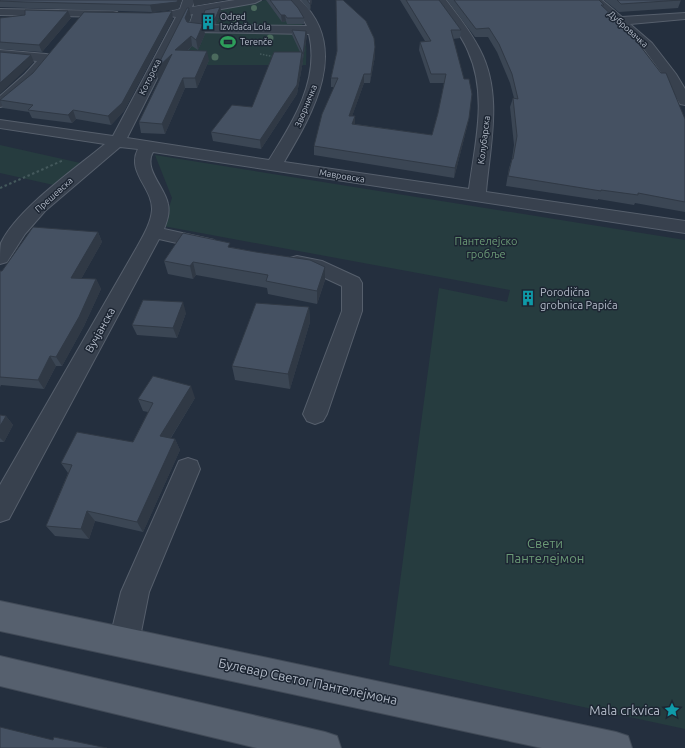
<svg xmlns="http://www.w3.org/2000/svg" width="685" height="748" font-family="Ubuntu,sans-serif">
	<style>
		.green { fill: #263c3f }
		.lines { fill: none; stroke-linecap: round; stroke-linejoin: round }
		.minor-casing { stroke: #565f6c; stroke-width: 2 }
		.major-casing { stroke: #414a57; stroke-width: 2 }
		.path-far1 { stroke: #44595c; stroke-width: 1.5; stroke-dasharray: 1.5 1.5; stroke-linecap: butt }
		.path { stroke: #44595c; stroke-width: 2; stroke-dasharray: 2.5 2.5; stroke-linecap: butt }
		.minor { fill: #38414e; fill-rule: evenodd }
		.major { fill: #56606e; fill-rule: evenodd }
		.tree { fill: #4b6a5d }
		.wall { fill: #3b4654 }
		.shaded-wall { fill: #303945 }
		.building { fill: #455162; stroke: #303945 }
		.labels { text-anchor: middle; stroke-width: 3; stroke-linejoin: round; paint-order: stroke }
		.far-poi-label { font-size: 9px; fill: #b4bcc9; stroke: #1d2633; text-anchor: start }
		.far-street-label { font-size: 9px; fill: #b4bcc9; stroke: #1d2633 }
		.park-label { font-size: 11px; fill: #6b9a76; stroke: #1d2633 }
		.poi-label { font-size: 11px; fill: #b4bcc9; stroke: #1d2633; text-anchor: start }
		.street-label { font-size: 11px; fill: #b4bcc9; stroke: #1d2633 }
		.near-park-label { font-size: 13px; fill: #6b9a76; stroke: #1d2633 }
		.near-street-label { font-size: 13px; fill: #b4bcc9; stroke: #1d2633 }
		.near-poi-label { font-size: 13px; fill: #b4bcc9; stroke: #1d2633; text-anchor: end }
	</style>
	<rect width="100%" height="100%" fill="#242f3e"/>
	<path class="green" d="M266,0H286C307,25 307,33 306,65H194L163,56L183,15Z
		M0,145L85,164L58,186L0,173Z
		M155,155L685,240V729L389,665L439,288L507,302L510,290L163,226L172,198Z"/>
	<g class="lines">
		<defs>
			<path id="minor" d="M183,0H195L192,7L235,0H261L255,3L205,12L201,25L307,26L300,14L287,0H300C351,48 313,113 284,162L469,189C475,144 488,95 468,51C460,32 446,17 434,0H446C458,16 471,32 480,50C503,94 490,145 486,192L685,221V233L153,152C143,169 165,187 168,204C170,213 167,221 164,229L214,240L217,244L214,248L208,250L159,239L9,519L0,522V485L137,247C143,236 151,223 152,210C153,188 126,172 138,149L120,147L45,211L25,234L7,262L0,264C0,258 0,248 1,243C17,209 75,169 105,144L0,128V120L113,136L176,17L169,16L167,14L169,12L180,9ZM193,14L188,28L190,31L194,32L309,34C320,80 293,122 269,160L127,138L189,15Z
				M589,0H602L622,17L685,13V19L630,24L652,43L676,74L685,89V105L680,104L663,75L644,49Z
				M0,9L113,11L117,12L119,14L117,16L113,17L0,15Z
				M0,50L46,54L51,55L52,58L35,80L5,106L0,107V96L25,74L37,61L0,58Z
				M297,256L322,261L359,278L362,283V311L327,414L323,421L315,424L307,421L303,414L342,311V286L310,271L290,266L288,262L290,258Z
				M188,458L197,461L200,469L149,592L139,642L135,653L124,657L113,653L109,642L121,592L179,461Z"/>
			<path id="major" d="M0,601L616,732L628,736L632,748H542L0,631Z
				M0,656L325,732L337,736L341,748H257L0,686Z"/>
		</defs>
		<use href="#minor" class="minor-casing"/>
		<use href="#major" class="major-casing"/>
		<path class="path-far1" d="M260,54L275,57"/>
		<path class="path" d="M0,188L64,160"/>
		<use href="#minor" class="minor"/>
		<use href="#major" class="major"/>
	</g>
	<g class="tree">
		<circle cx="254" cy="8" r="3"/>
		<circle cx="234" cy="19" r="3"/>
		<circle cx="270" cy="38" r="3.5"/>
		<circle cx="215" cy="57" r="3.5"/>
	</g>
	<path class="wall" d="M0,0H182L178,9L152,12L28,8L0,7Z
		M266,0H291L304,18V24H287L286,21L282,22Z
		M301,0H312L310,11Z
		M400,0H439L461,30L460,38L453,39L469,118L467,127L454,178L314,155V146L334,87H331V78L337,51L375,56L370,83H364L352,116L355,124L432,135L438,113L444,83H430L419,50L420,42L425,41Z
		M447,0H599L604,5L603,7L685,119V212L635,203L634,205L598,199V200L506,186L509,168L512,159L514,145L510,107L513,98H514L510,83L497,52L488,37H475Z
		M604,0H681L678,8L619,12Z
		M220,7L221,11L216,24H203L202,19Z
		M25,15L71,18L42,52L0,49V18Z
		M191,17L188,23L205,34L198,50L192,46L188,51L209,60L197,88H185L165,134L141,133L139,122L161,76L158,79Z
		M173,19L124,111L111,125L76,119L72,123L32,118L29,112L3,108L0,99Z
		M292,30L307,35L303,59V58V61L297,94L261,149L213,141L211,132L252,107L300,52L292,35Z
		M98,232L102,242L81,279H96L101,289L84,326L62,366H56L44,389L1,385L0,387V271H2Z
		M231,247L325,267V280L317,304L268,294L267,288L196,275L193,279L168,274L164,261Z
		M309,307L310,322L290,389L235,380L232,366Z
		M186,313L177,338L137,335L132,325Z
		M195,398L171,438L175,439L180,450L143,532L95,521L89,539L55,536L46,526L68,473L61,463L133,442L148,412L143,411L138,399Z
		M0,415L6,416L13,425L4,442H0Z"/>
	<path class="shaded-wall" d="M178,0H182L178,9L152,12L150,5Z
		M193,0H226L194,6Z
		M311,0H312L310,11V4Z
		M220,7L221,11L216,24L215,19Z
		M189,8L191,17L187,27L185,18Z
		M68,11L71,18L42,52L39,45Z
		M172,11L173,19L124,111L111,125L108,116Z
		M281,15H285L286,21L282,22Z
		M203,24L205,34L198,50L196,40Z
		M306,31L307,35L303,59V54Z
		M191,36L192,46L177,60L175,50Z
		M375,47V56L370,83L371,74Z
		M207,51L209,60L197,88L195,78Z
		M302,52L303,61L297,94L261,149L260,140Z
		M172,54L174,63L158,79L156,69Z
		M31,55L34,62L0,94V83Z
		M364,74V83L349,125V116Z
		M183,78L185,88L165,134L162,124Z
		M73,110L76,119L72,123L68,115Z
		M355,116V125L352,124Z
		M469,118L467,127L454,178L455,168Z
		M98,232L102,242L76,288L71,278Z
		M193,262L196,275L193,279L190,266Z
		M325,267V280L317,304V291Z
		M96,279L101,289L84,326L62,366L56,357Z
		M183,302L186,313L177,338L173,328Z
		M309,307L310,322L290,389L288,374Z
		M50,356L56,366L44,389L38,380Z
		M191,386L195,398L165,447L160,436Z
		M6,416L13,425L4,442L0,438V426Z
		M175,439L180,450L143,532L137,522Z
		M87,511L95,521L89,539L81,529Z"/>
	<path class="building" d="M0,0H178L177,2L150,5L25,2L0,1Z
		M270,0H291L298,8L304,18H287L285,15H281Z
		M307,0H311L310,4Z
		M336,0H343L366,21L374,38L375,47L371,74H364L349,116H355L352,124L432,135L438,113L446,74H431L420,42L431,41L406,0H439L461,30H451L464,79H469L472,94L469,118L455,168L314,146L322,114L338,78H331L337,51Z
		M454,0H599L604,5H601L628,30L661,73H666L685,119V202L638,193V195L601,190V191L508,176L512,159H513L517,136L513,98L518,99L512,74L499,44L489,28L476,29Z
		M617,0H681L621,4Z
		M220,7L215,19H202L205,10Z
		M187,8H189L185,18L187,22L203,24L196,40L191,36L175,50L207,51L195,78H183L162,124L139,122L172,54L156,69Z
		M25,10L68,11L39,45L0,42V18L25,15Z
		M172,11L122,103L108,116L73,110L68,115L28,110L33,105L0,100L33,73L84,12L150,13Z
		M292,30L306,31L303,54Z
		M0,52L31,55L0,83Z
		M274,52H302L297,85L260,140L211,132L232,105L252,107Z
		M33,227L98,232L71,278L96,279L79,317L56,357L50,356L38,380L0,377V271H2Z
		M183,233L230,243L228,247L256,252L310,260L325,267L317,291L266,281L268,275L193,262L190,266L164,261Z
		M143,300L183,302L173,328L132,325Z
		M256,303L309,307L288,374L232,366Z
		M153,376L191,386L160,436L175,439L137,522L87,511L81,529L46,526L72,465L61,463L77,432L133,442L153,403L138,399Z
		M0,415L6,416L0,426Z
		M0,727L53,740L54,737L107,748H0Z"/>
	<defs>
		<symbol id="building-bare" viewBox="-9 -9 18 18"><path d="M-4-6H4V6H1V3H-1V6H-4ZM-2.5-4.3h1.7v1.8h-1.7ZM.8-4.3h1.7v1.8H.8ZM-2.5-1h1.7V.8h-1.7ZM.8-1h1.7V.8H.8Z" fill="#0f9aa8" stroke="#1d2633" stroke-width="2.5" paint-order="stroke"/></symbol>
		<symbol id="stadium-bare" viewBox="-9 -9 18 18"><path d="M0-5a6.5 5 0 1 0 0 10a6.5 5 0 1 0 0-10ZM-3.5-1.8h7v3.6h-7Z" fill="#2e9e5b" stroke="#1d2633" stroke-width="2.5" paint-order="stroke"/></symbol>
		<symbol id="sight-bare" viewBox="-9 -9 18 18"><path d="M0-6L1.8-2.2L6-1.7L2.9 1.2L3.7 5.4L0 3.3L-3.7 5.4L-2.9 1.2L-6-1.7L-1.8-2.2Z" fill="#0f9aa8" stroke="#1d2633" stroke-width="2.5" paint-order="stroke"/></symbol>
	</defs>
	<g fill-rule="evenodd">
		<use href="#building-bare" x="197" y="11" width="22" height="22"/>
		<use href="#stadium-bare" x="217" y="31" width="22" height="22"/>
		<use href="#building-bare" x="517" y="287" width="22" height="22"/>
		<use href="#sight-bare" x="661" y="699" width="22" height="22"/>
	</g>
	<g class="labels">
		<g class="far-poi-label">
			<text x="220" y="20">Odred<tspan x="220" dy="10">Izviđača Lola</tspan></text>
			<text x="240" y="45">Terenče</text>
		</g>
		<g class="far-street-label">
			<text transform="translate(628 29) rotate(42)" y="3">Дубровачка</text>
			<text transform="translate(150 77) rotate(-64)" y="3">Которска</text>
			<text transform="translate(306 106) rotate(-68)" y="3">Зворничка</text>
			<text transform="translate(484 140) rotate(-83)" y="3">Колубарска</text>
			<text transform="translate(342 176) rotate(9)" y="3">Мавровска</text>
			<text transform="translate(54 195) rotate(-42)" y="3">Прешевска</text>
		</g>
		<g class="park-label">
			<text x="486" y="245">Пантелејско<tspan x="486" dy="13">гробље</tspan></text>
		</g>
		<g class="poi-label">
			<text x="540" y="296">Porodična<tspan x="540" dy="13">grobnica Papića</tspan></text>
		</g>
		<g class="street-label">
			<text transform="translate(100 330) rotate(-61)" y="4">Вучјанска</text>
		</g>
		<g class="near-park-label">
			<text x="545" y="548">Свети<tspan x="545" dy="15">Пантелејмон</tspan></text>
		</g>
		<g class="near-street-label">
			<text transform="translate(308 681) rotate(12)" y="5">Булевар Светог Пантелејмона</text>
		</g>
		<g class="near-poi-label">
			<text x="660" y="715">Mala crkvica</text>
		</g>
	</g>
</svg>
